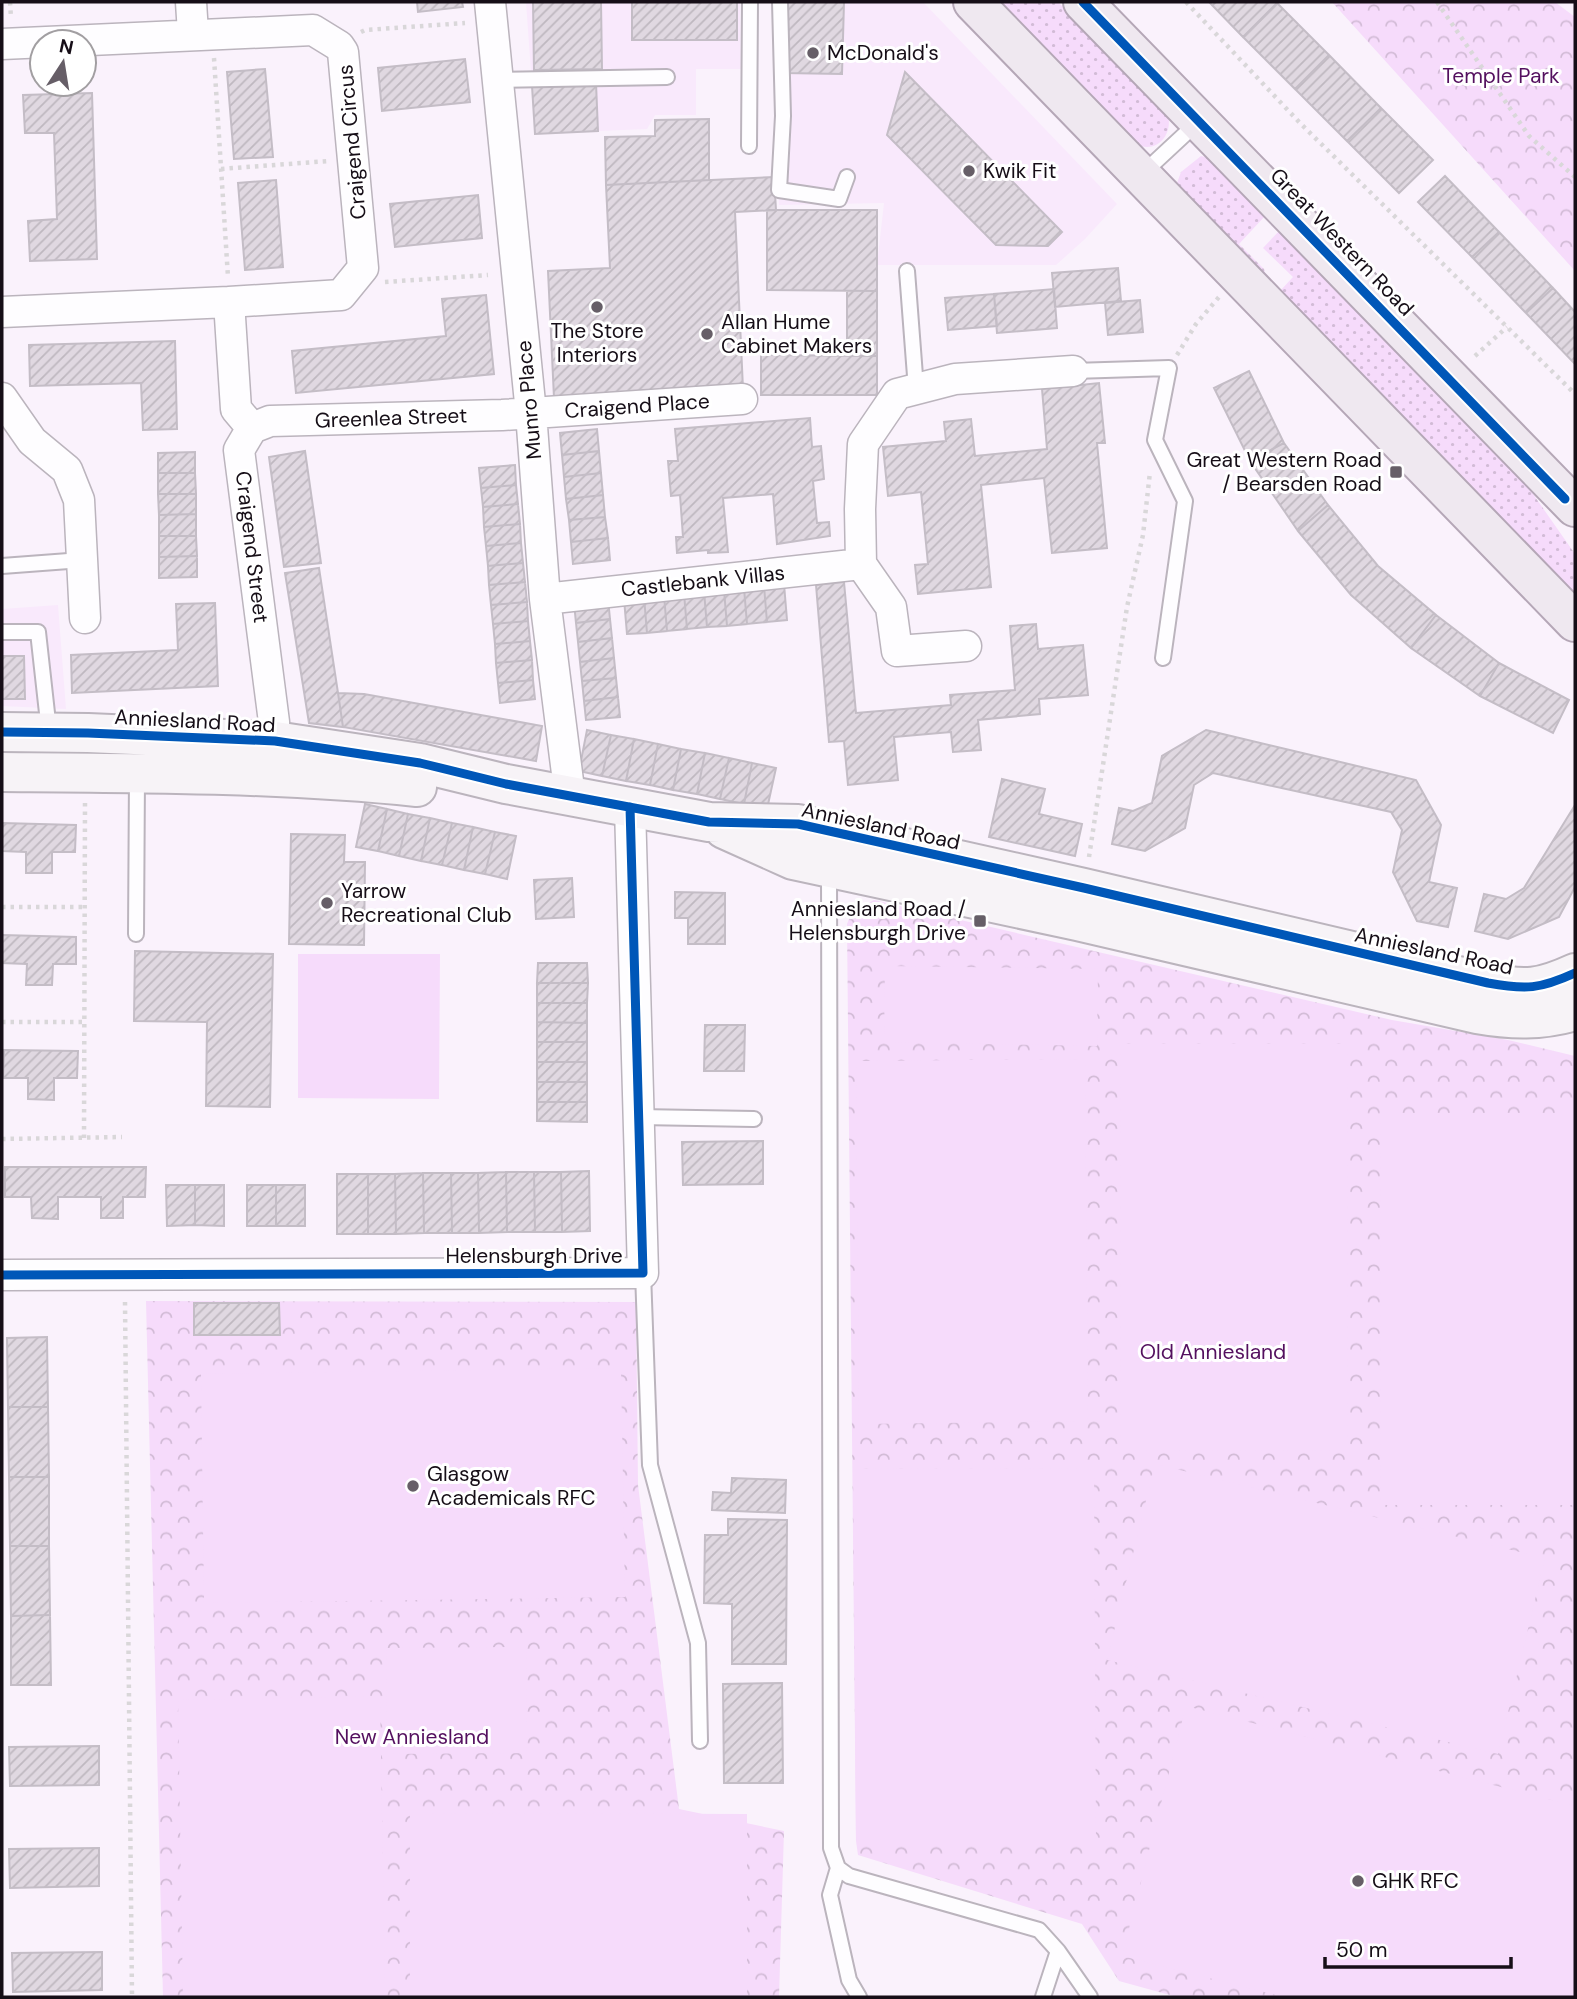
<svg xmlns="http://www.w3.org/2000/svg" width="1577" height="1999" font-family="'DM Sans',sans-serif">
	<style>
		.built { fill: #f9e9fc }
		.grass { fill: url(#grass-dots) }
		.park { fill: url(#park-crowns) }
		.pitch { fill: #f6dbfb }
		.building { fill: url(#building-hatch); stroke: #c4bdc6; stroke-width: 2 }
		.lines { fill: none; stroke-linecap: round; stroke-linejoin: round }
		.lane-casing { stroke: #bbb4bd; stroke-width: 18 }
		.street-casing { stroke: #bbb4bd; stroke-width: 33 }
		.secondary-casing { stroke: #bbb4bd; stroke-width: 42 }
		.primary-casing { stroke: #b5a7b7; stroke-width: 42 }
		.path { stroke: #d9d7d9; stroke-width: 4.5; stroke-dasharray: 3.5 5; stroke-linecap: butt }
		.lane { stroke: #fefdff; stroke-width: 14 }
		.street { stroke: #fefdff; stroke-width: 30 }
		.secondary { stroke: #f7f3f7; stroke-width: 38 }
		.primary { stroke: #efe8f0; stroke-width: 38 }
		.cycleway-casing { stroke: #fff; stroke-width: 13 }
		.cycleway { stroke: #0057b8; stroke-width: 9 }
		.poi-dot { fill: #665e67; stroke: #fff; stroke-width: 2.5 }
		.labels { text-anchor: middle; stroke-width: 6; stroke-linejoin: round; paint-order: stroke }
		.poi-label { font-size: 21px; fill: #160e17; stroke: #fff; text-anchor: start }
		.park-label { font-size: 21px; fill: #54105f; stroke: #fff }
		.street-label { font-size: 21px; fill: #160e17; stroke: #fff }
	</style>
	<defs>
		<pattern id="grass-dots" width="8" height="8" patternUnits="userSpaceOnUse" patternTransform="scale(1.75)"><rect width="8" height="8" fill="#f6dbfb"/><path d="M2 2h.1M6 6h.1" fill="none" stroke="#d2bbd6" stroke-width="1.8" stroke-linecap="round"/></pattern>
		<pattern id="park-crowns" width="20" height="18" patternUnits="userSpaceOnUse" patternTransform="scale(1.75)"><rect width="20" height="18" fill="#f6dbfb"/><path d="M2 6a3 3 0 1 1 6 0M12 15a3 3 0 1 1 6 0" fill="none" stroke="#d2bbd6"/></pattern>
		<pattern id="building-hatch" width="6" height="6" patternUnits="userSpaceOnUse" patternTransform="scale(1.75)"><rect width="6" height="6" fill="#e0d8e1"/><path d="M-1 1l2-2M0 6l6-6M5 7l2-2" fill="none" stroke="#bfb8c0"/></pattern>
	</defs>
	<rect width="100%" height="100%" fill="#faf2fc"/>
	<path class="built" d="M526,2H740L741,69H696V115H655L647,129L598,131L596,83L532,86Z
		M774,2H923L1117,204L1085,239L1056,265H877L884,203L779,205Z
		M58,605L66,709L2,706V609Z"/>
	<path class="grass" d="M997,2H1058L1167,112C1175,134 1156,156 1134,143Z
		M1201,156L1208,158L1265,216L1239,244L1264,269L1265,273L1177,183L1181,172Z
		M1279,231L1526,484L1575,554V593L1280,291L1293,277L1263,248Z"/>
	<path class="park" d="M1332,2H1555L1575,17V271Z
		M874,900L1392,1020L1508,1040L1575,1056V1997H1177L1119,1981L1082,1924L858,1855L856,1841L847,924L852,912Z
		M146,1301L636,1302L638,1485L679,1809L784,1831L779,1997H163Z"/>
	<path class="pitch" d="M298,954H440L439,1099L298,1098Z
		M885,966L1098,969L1097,1046L884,1042Z
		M1121,1044H1348L1347,1451L1120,1450Z
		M1085,1059L1088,1421L859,1424L856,1061Z
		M1380,1113H1575V1505H1381Z
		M621,1368L625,1597L204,1603L201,1374Z
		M1155,1464L1545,1558L1498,1754L1107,1660Z
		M1094,1468L1096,1841H856L853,1469Z
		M526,1647L527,1753L387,1754L386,1648Z
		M380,1696L385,1997H183L178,1700Z
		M1186,1706L1575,1806V1981L1571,1997H1284L1122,1956Z
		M410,1813L747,1814V1997H410Z"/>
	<path class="building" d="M417,2H462L463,7L418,12Z
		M533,2H601L602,69L534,70Z
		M632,2H737V40H632Z
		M786,2H844L842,74L784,73Z
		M1209,2H1276L1277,3L1243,37Z
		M1277,3L1329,55L1295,89L1243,37Z
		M1329,55L1381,108L1347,141L1295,89Z
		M465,59L470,102L382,111L378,68Z
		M265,69L273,157L234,159L227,72Z
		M905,72L1062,232L1048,246L996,245L887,135Z
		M596,83L598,131L535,134L532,86Z
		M92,93L97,259L30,261L28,221L57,219L54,133H25L23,95Z
		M1381,108L1433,160L1399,193L1347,141Z
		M709,119V180L606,185L605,137L655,136V120Z
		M1445,176L1499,232L1472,257L1418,202Z
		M774,177L776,210L735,212L743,389L554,398L548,271L610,268L606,185Z
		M276,180L283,267L245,270L238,183Z
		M478,195L482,238L395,247L390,204Z
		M767,210H877V291L767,290Z
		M1499,232L1553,288L1526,313L1472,257Z
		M1118,268L1121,301L1055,307L1052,273Z
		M1553,288L1575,312V364L1526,313Z
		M1054,289L1057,328L997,333L994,294Z
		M847,291H877V356H847Z
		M994,294L997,326L948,330L945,298Z
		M486,295L494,374L296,393L292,351L446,336L442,299Z
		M1140,300L1143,332L1108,335L1105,303Z
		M175,341L177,429L143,430L141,383L30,386L29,345Z
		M761,355L877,356V395H761Z
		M1249,371L1284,443L1250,461L1214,388Z
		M1099,383L1105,443H1097L1107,548L1052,553L1044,478L981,485L991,587L918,594L915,565L928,564L921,492L888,496L883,447L946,441L944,422L971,419L975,456L1047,449L1042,389Z
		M810,418L812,447L821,446L824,479L813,481L817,523L829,522L830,536L777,544L773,494L723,498L728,552L708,553V550L677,553L676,537H683L680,495L671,496L668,461H678L675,429Z
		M597,429L599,451L562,455L560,433Z
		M1284,443L1328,505L1298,531L1250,461Z
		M305,451L321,563L284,567L269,457Z
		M599,451L601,473L564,477L562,455Z
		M195,452V473H158V453Z
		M515,465L516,485L481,488L479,468Z
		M158,473H195L196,494H158Z
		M601,473L603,495L566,499L564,477Z
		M516,485L518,504L483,507L481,488Z
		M158,494H196V514L159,515Z
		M603,495L605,517L569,520L566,499Z
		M518,504L520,524L484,527L483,507Z
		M1328,505L1378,566L1436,615L1411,648L1351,595L1298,531Z
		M196,514V536H159V515Z
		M605,517L608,538L571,542L569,520Z
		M520,524L521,543L486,546L484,527Z
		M159,536H196L197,556L159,557Z
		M608,538L610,560L573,564L571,542Z
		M521,543L523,563L488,566L486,546Z
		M197,556V577L159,578V557Z
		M523,563L525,582L489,585L488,566Z
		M319,568L338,693L343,727L309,723L285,573Z
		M525,582L527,602L491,605L489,585Z
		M844,582L856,713L951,705L950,695L1015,690L1010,626L1036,624L1038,649L1083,645L1088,695L1039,699L1040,714L978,720L981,750L953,752L951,732L894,737L898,780L848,785L844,741L829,742L816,585Z
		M784,584L787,620L767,622L764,586Z
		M764,586L767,622L747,624L744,588Z
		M744,588L747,624L727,626L724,590Z
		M724,590L727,626L707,627L704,591Z
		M704,591L707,627L687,629L684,593Z
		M684,593L687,629L667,631L664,595Z
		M664,595L667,631L647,633L644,597Z
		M644,597L647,633L627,634L624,599Z
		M608,599L610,619L576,623L574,603Z
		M527,602L528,621L493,624L491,605Z
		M215,603L218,686L72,693L71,655L178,650L176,604Z
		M1436,615L1499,663L1480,696L1411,648Z
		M610,619L612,638L578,642L576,623Z
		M528,621L530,641L495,644L493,624Z
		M612,638L614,658L580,662L578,642Z
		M530,641L532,660L496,663L495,644Z
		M2,656H24L25,699H2Z
		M614,658L616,678L582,681L580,662Z
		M532,660L533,680L498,683L496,663Z
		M1499,663L1569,700L1553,733L1480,696Z
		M616,678L618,697L584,701L582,681Z
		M533,680L535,699L500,703L498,683Z
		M338,693L364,694L542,726L536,761L343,727Z
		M618,697L620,717L586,720L584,701Z
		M587,730L611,735L602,776L579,771Z
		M1206,730L1416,780L1441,825L1429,882L1457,888L1448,927L1417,921L1393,872L1402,830L1391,812L1213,773L1194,785L1185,828L1145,851L1112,844L1119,808L1133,811L1152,803L1162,756Z
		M611,735L634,739L626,781L602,776Z
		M634,739L658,744L650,785L626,781Z
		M658,744L681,749L673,790L650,785Z
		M681,749L705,753L697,794L673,790Z
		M705,753L729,758L720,799L697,794Z
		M729,758L752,763L744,804L720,799Z
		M752,763L776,768L767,809L744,804Z
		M1002,779L1045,789L1039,814L1082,824L1075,856L989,837Z
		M365,804L387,809L378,851L356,847Z
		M1575,805V887L1559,917L1508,939L1475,931L1484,894L1506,899L1524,888Z
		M387,809L408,814L399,856L378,851Z
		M408,814L430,818L421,861L399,856Z
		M430,818L452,823L442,865L421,861Z
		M2,823L76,825L75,852H52V873H26V852L2,851Z
		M452,823L473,827L464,870L442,865Z
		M473,827L495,832L485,874L464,870Z
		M495,832L516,836L507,879L485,874Z
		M291,834L345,835L344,862H365L364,945L289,944Z
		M572,878L574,917L536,919L534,880Z
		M675,892L725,893V944H688V918H675Z
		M2,935L76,937V964H53L52,985H26L27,964L2,963Z
		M135,951L273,954L270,1107L206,1106L207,1022L134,1021Z
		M538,963H587L588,983H537Z
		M537,983H588L587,1003H537Z
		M537,1003H587V1023L537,1022Z
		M537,1022L587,1023V1042H537Z
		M705,1025H745L744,1071H704Z
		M537,1042H587V1062H537Z
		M4,1050L78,1051L77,1078H54V1100L28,1099V1078H3Z
		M537,1062H587V1082H537Z
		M537,1082H587V1102H537Z
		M537,1102H587V1122L537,1121Z
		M763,1141V1184L683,1185L682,1142Z
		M5,1167H146L145,1197H123V1218H101V1197H58V1219L32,1218L31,1197H5Z
		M589,1171L590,1231L562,1232L561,1172Z
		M506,1172H534L535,1232H507Z
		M506,1172L507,1232L479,1233L478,1173Z
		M534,1172H561L562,1232H535Z
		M423,1173H451L452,1233H424Z
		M423,1173L424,1233L396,1234L395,1174Z
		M451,1173H478L479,1233H452Z
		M337,1174H368V1234H337Z
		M368,1174H395L396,1234H368Z
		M166,1185H195V1225L167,1226Z
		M195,1185H224V1226L195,1225Z
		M247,1185H276V1226H247Z
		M276,1185H305V1226H276Z
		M194,1303H279L280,1335H194Z
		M47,1337L48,1407H8L7,1338Z
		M8,1407H48L49,1477H9Z
		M9,1477H49V1546H10Z
		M732,1478L786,1480L785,1513L712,1510L713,1492L731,1493Z
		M728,1519L787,1520L786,1664H732V1604L704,1603L705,1535H728Z
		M10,1546H49L50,1615L11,1616Z
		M50,1615L51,1685H11V1616Z
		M782,1683L783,1783H724L723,1684Z
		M99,1746V1785L10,1786L9,1747Z
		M99,1848V1886L10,1888L9,1849Z
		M102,1952V1990L13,1992L12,1953Z"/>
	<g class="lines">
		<defs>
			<path id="lane" d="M780,2L783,116L779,190L839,199L847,177
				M498,80L667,77
				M749,146L750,2
				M1141,175L1198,122
				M907,271L916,389
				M1073,371L1169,368L1155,440L1185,501L1163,658
				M2,566L82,560
				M2,632H38L49,731
				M829,868L831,1848L838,1868L849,1876L1039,1930L1058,1951L1090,1997
				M136,934L137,775
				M639,1117L754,1119
				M643,1273L650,1465L698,1643L700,1741
				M838,1868L830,1895L849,1980L859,1997
				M1043,1997L1058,1951"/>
			<path id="street" d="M191,2L193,33
				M490,2L531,413L545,599L570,797
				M2,44L313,30L339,46L343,52L363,268L341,295L229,302
				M2,312L229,302L236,409L252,428L239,450L274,722L275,760
				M2,398L32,441L67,470L79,500L85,618
				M252,428L270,421L502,415L742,399
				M861,564L860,509L863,444L897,394L955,379L1073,371
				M861,564L891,607L897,651L966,646
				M545,599L861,564
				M2,1275L643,1273L630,807"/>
			<path id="secondary" d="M2,732L88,733L275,741L420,763L506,784L709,822L798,824L1084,888L1488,983C1526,990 1540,989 1575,973
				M2,772C140,773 279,773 417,787
				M724,829L793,860L1077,921L1477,1014C1511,1020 1541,1021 1575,1011"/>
			<path id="primary" d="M973,2L1575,622
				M1083,2L1575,507"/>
		</defs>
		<use href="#lane" class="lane-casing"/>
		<use href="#street" class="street-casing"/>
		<use href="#secondary" class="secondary-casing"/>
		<use href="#primary" class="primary-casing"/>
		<path class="path" d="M10,2L11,18
			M1186,2L1300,123L1575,394
			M1437,2L1529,136L1575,177
			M361,32L365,30L465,23
			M214,58L228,277
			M221,169L328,161
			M385,282L488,275
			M1177,355L1196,324L1219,297
			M1475,356L1507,327
			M1089,857L1127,607L1143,535L1150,472
			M2,907H84
			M2,1022H83
			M84,1138L85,802
			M2,1139L122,1137
			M125,1302L132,1997"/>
		<use href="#lane" class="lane"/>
		<use href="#street" class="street"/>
		<use href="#secondary" class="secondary"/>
		<use href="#primary" class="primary"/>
		<defs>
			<path id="cycleway" d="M1083,2L1565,499
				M2,732L88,733L275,741L420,763L506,784L709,822L798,824L1084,888L1488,983C1526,990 1540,989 1575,973
				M2,1275L643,1273L630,807"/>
		</defs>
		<use href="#cycleway" class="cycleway-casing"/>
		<use href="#cycleway" class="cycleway"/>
	</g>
	<g class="poi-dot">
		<circle cx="813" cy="53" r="7"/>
		<circle cx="969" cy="171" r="7"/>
		<circle cx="597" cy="307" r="7"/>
		<circle cx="707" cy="334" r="7"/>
		<rect x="1389" y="465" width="14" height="14" rx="3.5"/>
		<circle cx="327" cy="903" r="7"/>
		<rect x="973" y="914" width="14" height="14" rx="3.5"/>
		<circle cx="413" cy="1486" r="7"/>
		<circle cx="1358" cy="1881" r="7"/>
	</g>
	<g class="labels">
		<g class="poi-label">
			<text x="827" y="60">McDonald's</text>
			<text x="983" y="178">Kwik Fit</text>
			<text x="721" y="329">Allan Hume<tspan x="721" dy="24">Cabinet Makers</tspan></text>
			<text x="597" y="338" text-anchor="middle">The Store<tspan x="597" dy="24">Interiors</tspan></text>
			<text x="1382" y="467" text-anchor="end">Great Western Road<tspan x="1382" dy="24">/ Bearsden Road</tspan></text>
			<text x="341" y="898">Yarrow<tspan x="341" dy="24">Recreational Club</tspan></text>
			<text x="966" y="916" text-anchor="end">Anniesland Road /<tspan x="966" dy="24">Helensburgh Drive</tspan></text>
			<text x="427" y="1481">Glasgow<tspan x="427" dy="24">Academicals RFC</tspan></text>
			<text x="1372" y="1888">GHK RFC</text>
		</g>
		<g class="park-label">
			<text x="1501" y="83">Temple Park</text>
			<text x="1213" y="1359">Old Anniesland</text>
			<text x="412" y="1744">New Anniesland</text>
		</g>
		<g class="street-label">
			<text transform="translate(352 142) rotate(-95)" y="7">Craigend Circus</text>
			<text transform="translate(1342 242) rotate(46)" y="7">Great Western Road</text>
			<text transform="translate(529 400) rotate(-95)" y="7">Munro Place</text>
			<text transform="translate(637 406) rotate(-4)" y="7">Craigend Place</text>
			<text transform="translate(391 418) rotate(-2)" y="7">Greenlea Street</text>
			<text transform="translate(252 547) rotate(83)" y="7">Craigend Street</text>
			<text transform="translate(703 581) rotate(-6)" y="7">Castlebank Villas</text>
			<text transform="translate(195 721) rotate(3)" y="7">Anniesland Road</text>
			<text transform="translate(881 826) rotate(12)" y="7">Anniesland Road</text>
			<text transform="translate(1434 951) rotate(12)" y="7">Anniesland Road</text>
			<text x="534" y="1263">Helensburgh Drive</text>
		</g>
	</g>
	<rect width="1577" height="1999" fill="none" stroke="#160e17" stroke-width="7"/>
	<g transform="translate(63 63) rotate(12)"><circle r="33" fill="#ffffff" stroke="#a29fa2" stroke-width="2"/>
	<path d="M0-5L12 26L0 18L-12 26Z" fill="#665e67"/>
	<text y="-10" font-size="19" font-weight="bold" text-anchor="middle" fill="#160e17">N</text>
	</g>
	<path d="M1325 1957v10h186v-10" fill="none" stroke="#160e17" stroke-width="3.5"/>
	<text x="1336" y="1957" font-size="21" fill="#160e17" stroke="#ffffff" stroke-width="5" paint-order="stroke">50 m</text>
</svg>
